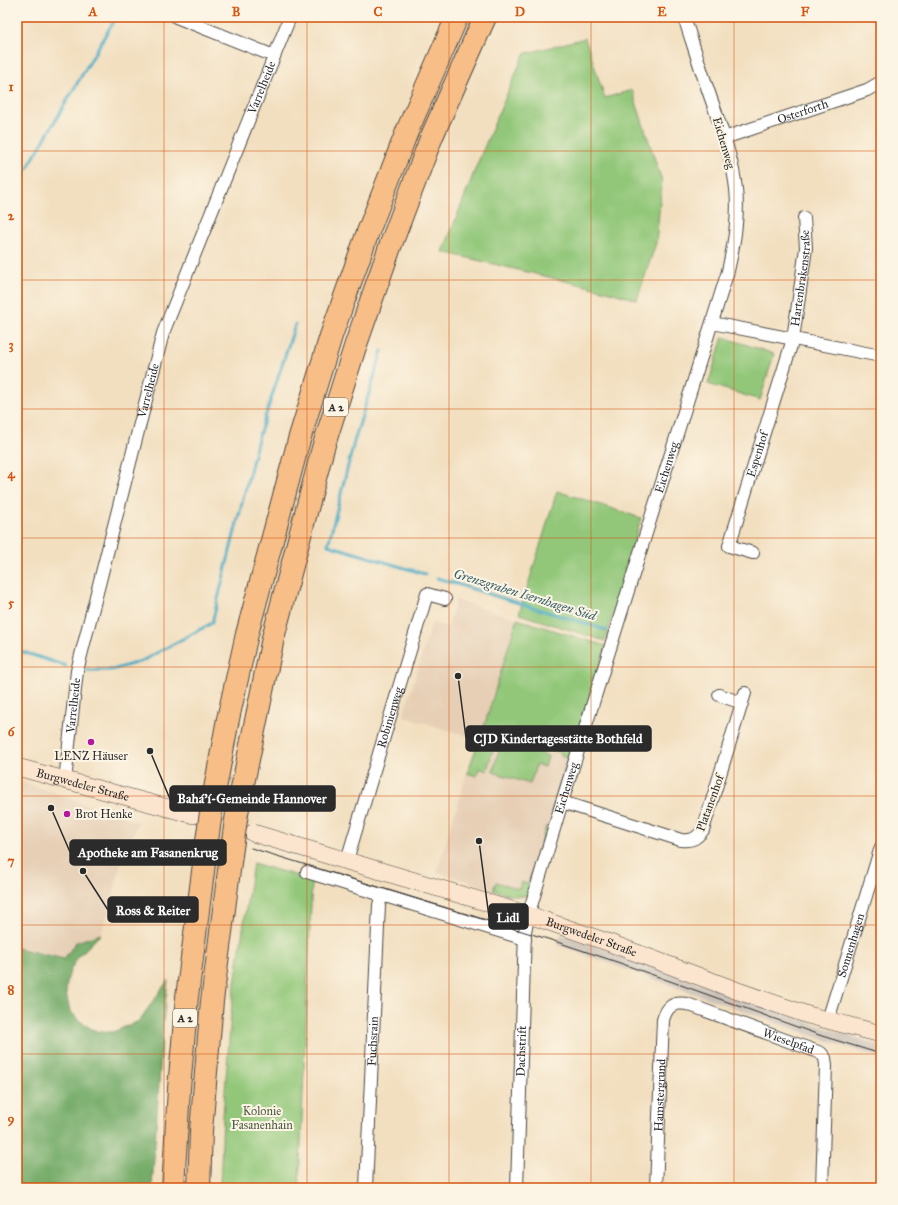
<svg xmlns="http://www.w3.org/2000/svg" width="898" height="1205" font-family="'IM FELL Great Primer',serif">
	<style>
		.built { fill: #e6cfb5 }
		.industrial { fill: #ccc2b9 }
		.green { fill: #92c779; stroke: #5e7952 }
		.forest { fill: #75ac69; stroke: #506c4a }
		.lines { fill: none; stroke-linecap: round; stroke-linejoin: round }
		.stream { stroke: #44aac4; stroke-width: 3 }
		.minor-casing { stroke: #494641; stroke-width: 14 }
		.secondary-casing { stroke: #494641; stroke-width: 18 }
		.motorway-casing { stroke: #494641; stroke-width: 24 }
		.minor { stroke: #fff; stroke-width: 12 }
		.secondary { stroke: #fce5cf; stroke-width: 17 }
		.motorway { stroke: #f7be88; stroke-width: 22 }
		.tram { stroke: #2b2b2b; stroke-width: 1 }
		.motorway-bridge-casing { stroke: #494641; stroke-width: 24; stroke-linecap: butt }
		.motorway-bridge { stroke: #f7be88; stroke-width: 22 }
		.grid { fill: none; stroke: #d5540f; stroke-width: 1; stroke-opacity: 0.55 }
		.poi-dot { fill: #b5179e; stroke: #fcf5e5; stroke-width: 1.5 }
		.labels { text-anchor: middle; stroke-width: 4; stroke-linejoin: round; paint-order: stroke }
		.shield { fill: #fcf5e5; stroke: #6a6863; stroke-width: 1 }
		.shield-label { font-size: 11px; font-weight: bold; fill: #2b2b2b }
		.street-label { font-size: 12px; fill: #2b2b2b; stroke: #fcf5e5 }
		.poi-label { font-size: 12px; fill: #2b2b2b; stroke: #fcf5e5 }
		.park-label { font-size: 12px; fill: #4a5a42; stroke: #fcf5e5 }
		.water-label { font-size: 13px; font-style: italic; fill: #355e68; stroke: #fcf5e5 }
		.leader { fill: none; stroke: #2b2b2b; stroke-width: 1.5 }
		.callout-dot { fill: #2b2b2b; stroke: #fcf5e5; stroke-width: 1.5 }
		.callout { fill: #2b2b2b; stroke: #2b2b2b; stroke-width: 1.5 }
		.callout-label { font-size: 13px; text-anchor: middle; font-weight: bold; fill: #fff }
		.neatline { fill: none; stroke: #d5540f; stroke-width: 1.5 }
		.grid-label { font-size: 13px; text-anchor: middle; font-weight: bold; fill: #d5540f }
	</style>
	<rect width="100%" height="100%" fill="#fcf5e5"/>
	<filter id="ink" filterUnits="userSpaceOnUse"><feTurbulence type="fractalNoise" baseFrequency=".025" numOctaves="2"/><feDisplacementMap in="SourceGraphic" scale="8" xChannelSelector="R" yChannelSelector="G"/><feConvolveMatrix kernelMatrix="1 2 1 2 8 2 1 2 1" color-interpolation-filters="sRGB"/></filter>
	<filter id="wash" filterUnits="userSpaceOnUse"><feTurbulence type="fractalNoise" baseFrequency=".012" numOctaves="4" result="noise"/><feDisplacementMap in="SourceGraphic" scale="16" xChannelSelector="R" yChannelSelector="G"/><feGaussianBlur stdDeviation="0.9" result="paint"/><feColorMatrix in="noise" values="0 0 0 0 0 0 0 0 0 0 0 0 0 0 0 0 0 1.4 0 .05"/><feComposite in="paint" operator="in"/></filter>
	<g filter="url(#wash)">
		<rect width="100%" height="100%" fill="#f2dfc0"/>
		<path class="built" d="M456,600L517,619L483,730L571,757L528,895L522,897L515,896L437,872L467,773L480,740L403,716L432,623L448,627Z
			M17,780L138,822L133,835L124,849L113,896L101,934L76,942L64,959L17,948Z"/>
		<path class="industrial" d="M561,934L826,1028L881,1046V1058L822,1039L558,945Z"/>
		<path class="green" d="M585,38L605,98L632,90L662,181L656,243L637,300L607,291L443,252L478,162L524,54Z
			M723,337L774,354L760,400L708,384Z
			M557,491L641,518L605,641L519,614Z
			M517,619L606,646L553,812H551L568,758L561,755V753L510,738C509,738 503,738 503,738C494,740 489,763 487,771L479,768L477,776L467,773L483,730Z
			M508,743L548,756L545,767L536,765L530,784L493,772C496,763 497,745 508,743Z
			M546,826L548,830L528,895C516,899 505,893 493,890L496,882L519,889L521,882L528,884Z
			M253,863L312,880L299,1188H220L223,1116L232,1003Z"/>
		<path class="forest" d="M101,934L78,957L70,971L67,982L66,994L70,1011L80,1021L90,1028L99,1032H113L139,1021L168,980L163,1024L152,1188H17V948L64,959L76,942Z"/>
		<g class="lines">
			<path class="stream" d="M17,186L116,17
				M382,351L354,442L328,545L425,574
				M437,578L606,630
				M17,650L66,666
				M87,670H112L142,661L212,623L258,439L295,325"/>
		</g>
	</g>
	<g filter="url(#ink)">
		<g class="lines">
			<defs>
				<g id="minor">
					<path d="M176,17L274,56"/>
					<path id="s1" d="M724,138L867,90L881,82"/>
					<path d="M712,323L881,356"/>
					<path id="s2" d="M753,553L729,546L793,339L806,248L804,218"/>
					<path d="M719,695L742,703"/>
					<path id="s3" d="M65,781L77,671L163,333L290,17"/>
					<path d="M562,802L681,840C692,841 696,839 703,830L745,693"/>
					<path id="s4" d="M347,860L427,594L445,599"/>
					<path d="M307,872L525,939"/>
					<path id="s5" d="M828,1020L881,847"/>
					<path id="s6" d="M366,1188L379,905L382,895"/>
					<path id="s7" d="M517,1188L525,931L531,906L562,802L728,271C734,244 739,217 736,189C733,161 723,134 714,107C703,77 694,47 684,17"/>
					<path id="s8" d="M656,1188L663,1020C667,1006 673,1002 687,1004L821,1053L825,1058L826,1065L822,1188"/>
				</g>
				<g id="secondary">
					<path id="s9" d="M17,767L194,815"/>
					<path id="s10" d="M253,833L529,915L610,943L738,991L808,1015L881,1034"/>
				</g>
				<path id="motorway" d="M212,805L228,719L247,634L299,440L331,336L368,232L408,129L457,17
					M237,813L273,638L323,448L355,347L391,244L432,136L485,17
					M173,1188L179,1089L187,997L206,848
					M199,1188L201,1131L212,1001L231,855"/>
			</defs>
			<use href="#minor" class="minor-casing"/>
			<use href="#secondary" class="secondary-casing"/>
			<use href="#motorway" class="motorway-casing"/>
			<use href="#minor" class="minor"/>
			<use href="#secondary" class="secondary"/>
			<use href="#motorway" class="motorway"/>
			<path class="tram" d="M251,848L551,940L620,963L822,1036L881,1054"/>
			<defs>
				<path id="motorway-bridge" d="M206,848L212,805
					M231,855L237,813"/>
			</defs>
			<use href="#motorway-bridge" class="motorway-bridge-casing"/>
			<use href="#motorway-bridge" class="motorway-bridge"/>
		</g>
	</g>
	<path class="grid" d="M164,17V1188M307,17V1188M449,17V1188M591,17V1188M734,17V1188M17,151H881M17,280H881M17,409H881M17,538H881M17,667H881M17,796H881M17,925H881M17,1054H881"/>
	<g class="poi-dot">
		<circle cx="91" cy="742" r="4"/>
		<circle cx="67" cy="814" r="4"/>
	</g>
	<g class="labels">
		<g class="shield">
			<rect x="324" y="398" width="24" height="18" rx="3"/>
			<rect x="173" y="1009" width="24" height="18" rx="3"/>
		</g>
		<g class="shield-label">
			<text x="336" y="411">A 2</text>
			<text x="185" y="1022">A 2</text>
		</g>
		<g class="street-label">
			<text dy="4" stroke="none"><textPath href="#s3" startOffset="724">Varrelheide</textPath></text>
			<text dy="4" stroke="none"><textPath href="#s1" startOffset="83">Osterforth</textPath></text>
			<text transform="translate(724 143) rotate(74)" y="4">Eichenweg</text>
			<text dy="4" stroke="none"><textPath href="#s2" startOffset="303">Hartenbrakenstraße</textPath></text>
			<text dy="4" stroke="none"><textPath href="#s3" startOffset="400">Varrelheide</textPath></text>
			<text dy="4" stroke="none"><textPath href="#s2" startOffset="121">Espenhof</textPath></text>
			<text dy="4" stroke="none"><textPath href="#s7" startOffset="742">Eichenweg</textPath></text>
			<text dy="4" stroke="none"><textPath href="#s3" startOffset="76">Varrelheide</textPath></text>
			<text dy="4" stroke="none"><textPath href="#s4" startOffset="149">Robinienweg</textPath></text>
			<text dy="4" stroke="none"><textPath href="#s9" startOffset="68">Burgwedeler Straße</textPath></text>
			<text dy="4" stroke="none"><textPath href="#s7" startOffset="406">Eichenweg</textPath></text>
			<text transform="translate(710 803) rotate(-70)" y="4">Platanenhof</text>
			<text dy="4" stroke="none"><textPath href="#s10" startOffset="354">Burgwedeler Straße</textPath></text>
			<text dy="4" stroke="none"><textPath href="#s5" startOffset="78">Sonnenhagen</textPath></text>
			<text dy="4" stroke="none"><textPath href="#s6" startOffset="147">Fuchsrain</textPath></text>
			<text dy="4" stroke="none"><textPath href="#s8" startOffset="309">Wieselpfad</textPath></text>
			<text dy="4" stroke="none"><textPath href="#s7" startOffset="137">Dachstrift</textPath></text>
			<text dy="4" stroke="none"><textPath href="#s8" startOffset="93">Hamstergrund</textPath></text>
		</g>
		<g class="poi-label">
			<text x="91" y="760">LENZ Häuser</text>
			<text x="75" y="818" text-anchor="start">Brot Henke</text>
		</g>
		<g class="park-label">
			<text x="262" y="1115">Kolonie<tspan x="262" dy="14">Fasanenhain</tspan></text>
		</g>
		<g class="water-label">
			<text transform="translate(525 594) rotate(17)" y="5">Grenzgraben Isernhagen Süd</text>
		</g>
	</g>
	<path class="leader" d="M458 676L466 738M150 751L170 799M51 808L70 852M83 871L108 910M479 841L489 917"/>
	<g class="callout-dot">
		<circle cx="458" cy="676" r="4"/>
		<circle cx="150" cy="751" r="4"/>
		<circle cx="51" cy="808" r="4"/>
		<circle cx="83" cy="871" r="4"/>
		<circle cx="479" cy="841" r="4"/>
	</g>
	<g class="callout">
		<rect x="466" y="726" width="185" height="25" rx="4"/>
		<rect x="170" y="786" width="165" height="25" rx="4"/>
		<rect x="70" y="840" width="156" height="25" rx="4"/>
		<rect x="108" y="897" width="90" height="25" rx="4"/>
		<rect x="489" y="904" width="39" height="25" rx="4"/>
	</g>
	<g class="callout-label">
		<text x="558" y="743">CJD Kindertagesstätte Bothfeld</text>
		<text x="252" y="803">Bahá'í-Gemeinde Hannover</text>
		<text x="148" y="857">Apotheke am Fasanenkrug</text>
		<text x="153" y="915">Ross &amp; Reiter</text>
		<text x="508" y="922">Lidl</text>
	</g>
	<rect width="898" height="1205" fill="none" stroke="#fcf5e5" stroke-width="44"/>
	<rect x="22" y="22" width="854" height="1161" class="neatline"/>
	<g class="grid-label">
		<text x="93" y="16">A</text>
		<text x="236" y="16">B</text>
		<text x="378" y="16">C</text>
		<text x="520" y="16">D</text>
		<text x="662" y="16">E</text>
		<text x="805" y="16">F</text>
		<text x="11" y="91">1</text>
		<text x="11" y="220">2</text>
		<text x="11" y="349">3</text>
		<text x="11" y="478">4</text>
		<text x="11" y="607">5</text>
		<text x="11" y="736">6</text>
		<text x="11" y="865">7</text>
		<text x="11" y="994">8</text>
		<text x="11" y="1123">9</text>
	</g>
</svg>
